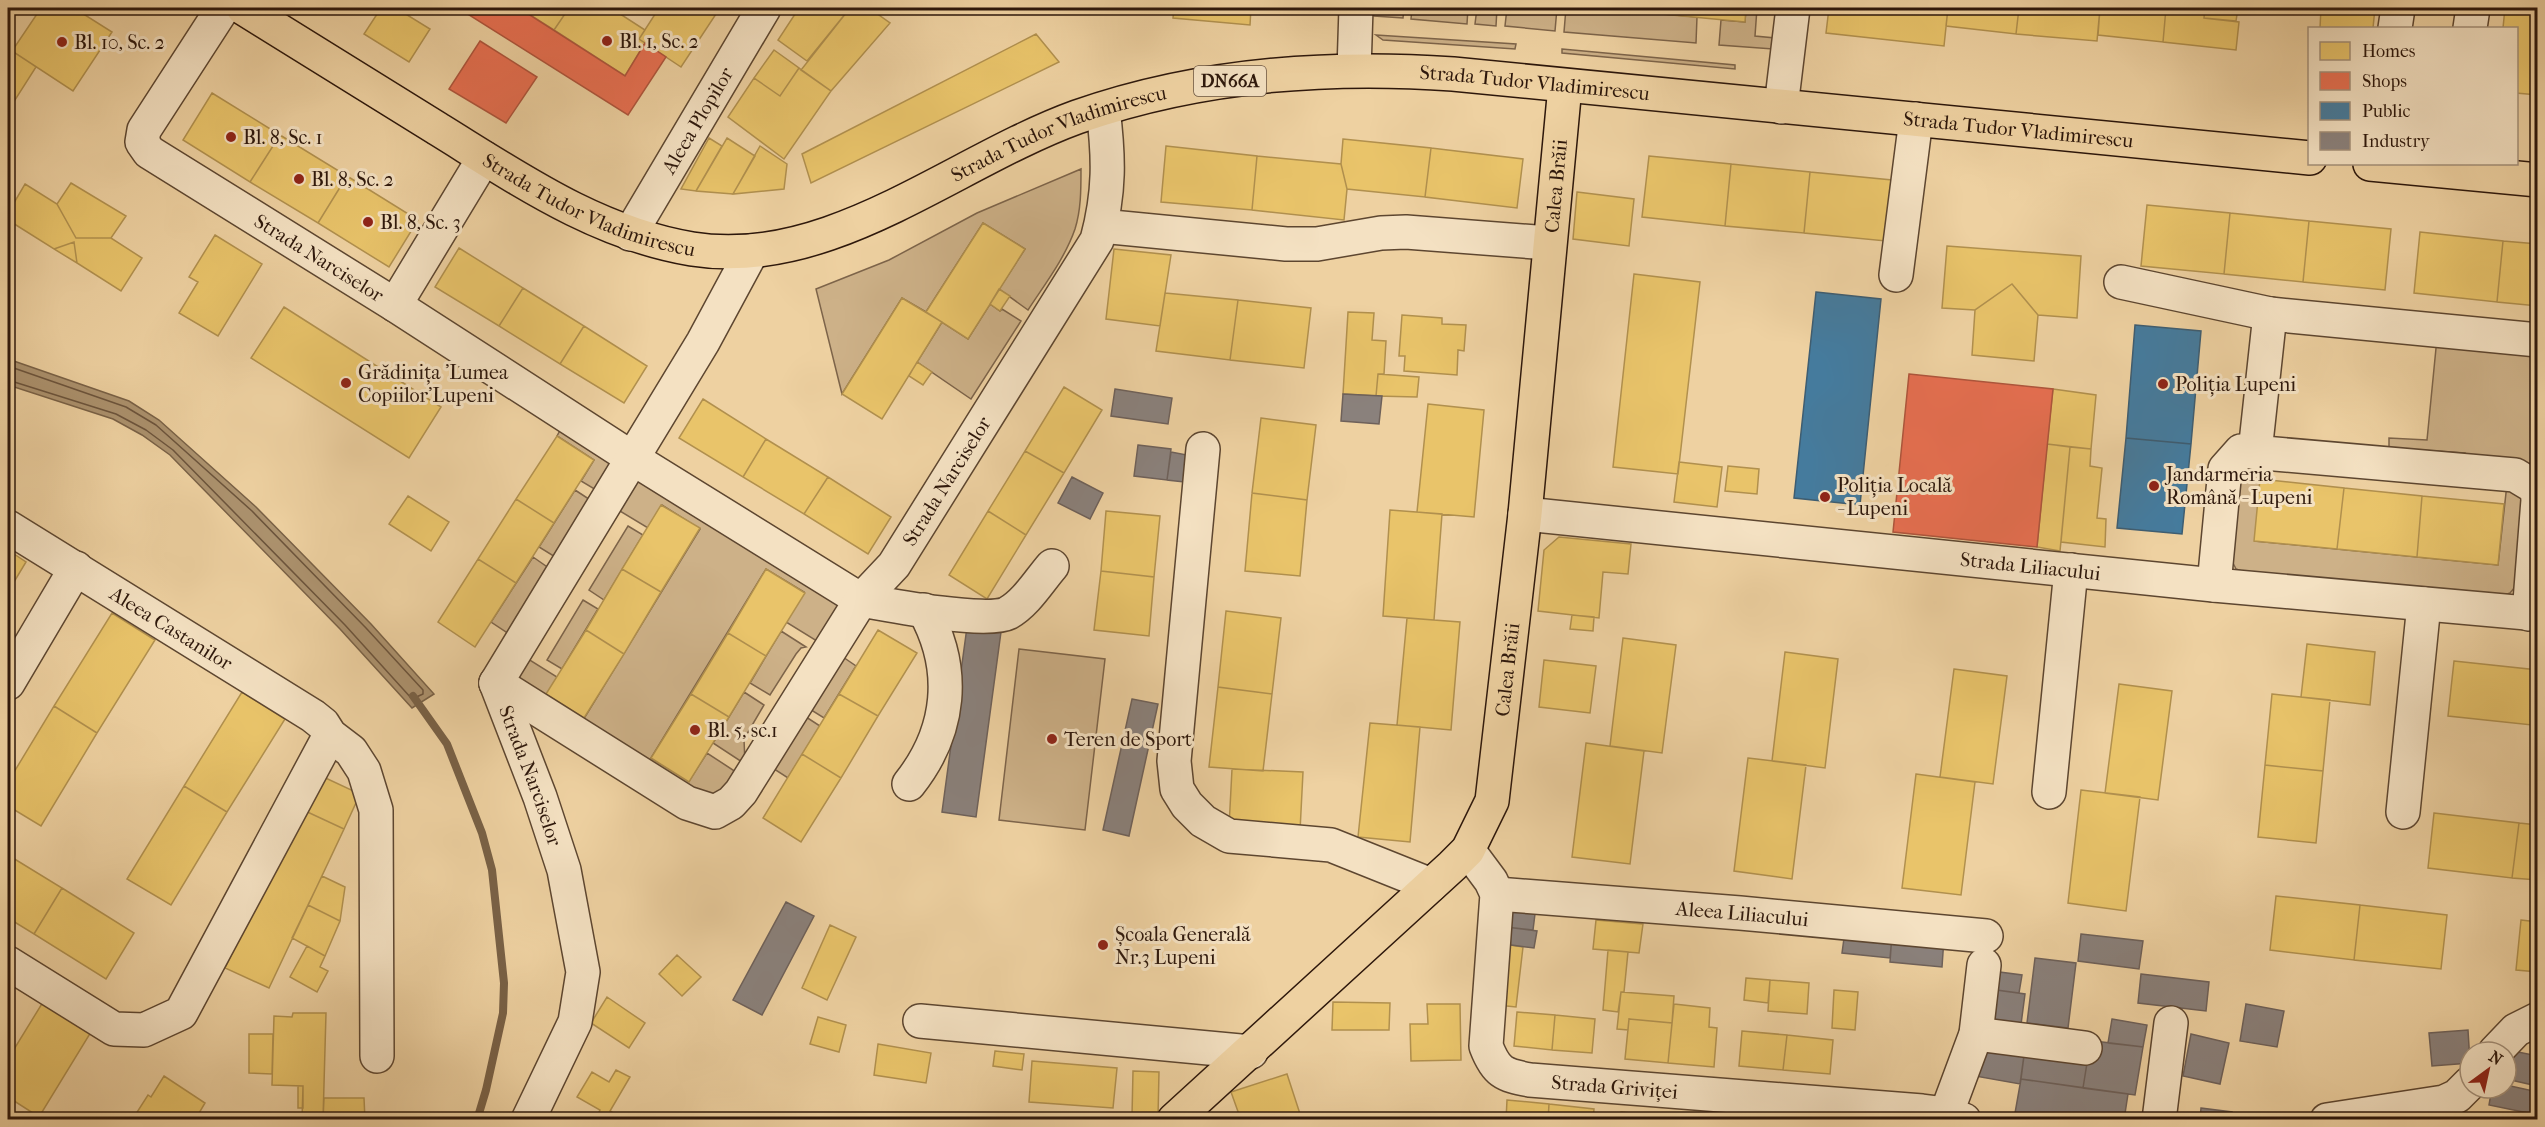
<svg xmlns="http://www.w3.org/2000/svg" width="2545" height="1127" font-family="'IM FELL French Canon',serif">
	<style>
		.green { fill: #cdb188; stroke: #7d644a; stroke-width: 1.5 }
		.water { fill: #ac926e; stroke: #796146; stroke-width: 1.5 }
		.homes { fill: #e9c46a; stroke: #b1904e; stroke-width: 1.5 }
		.shops { fill: #e76f51; stroke: #af553c; stroke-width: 1.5 }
		.public { fill: #457b9d; stroke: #3e5d71; stroke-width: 1.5 }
		.industry { fill: #8a817c; stroke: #6e615a; stroke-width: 1.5 }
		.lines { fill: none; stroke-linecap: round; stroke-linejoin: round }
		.shore { stroke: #6c543c; stroke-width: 1.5 }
		.stream { stroke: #796146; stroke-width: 8 }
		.minor-casing { stroke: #5d4630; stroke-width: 36 }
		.major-casing { stroke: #2d170b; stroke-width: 36 }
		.minor { stroke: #f4e1c2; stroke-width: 33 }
		.major { stroke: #eed1a1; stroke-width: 33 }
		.poi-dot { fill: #8f2418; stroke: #f4e1c2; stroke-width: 2 }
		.labels { text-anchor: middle; stroke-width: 6; stroke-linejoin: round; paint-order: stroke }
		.shield { fill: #f4e1c2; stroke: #695442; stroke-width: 1.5 }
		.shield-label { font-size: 18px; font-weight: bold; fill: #2d170b }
		.poi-label { font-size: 20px; fill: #2d170b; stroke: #f4e1c2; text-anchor: start }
		.street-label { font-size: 20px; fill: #2d170b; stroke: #f4e1c2 }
	</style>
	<rect width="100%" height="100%" fill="#eed1a1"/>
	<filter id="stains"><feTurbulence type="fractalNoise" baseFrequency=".00333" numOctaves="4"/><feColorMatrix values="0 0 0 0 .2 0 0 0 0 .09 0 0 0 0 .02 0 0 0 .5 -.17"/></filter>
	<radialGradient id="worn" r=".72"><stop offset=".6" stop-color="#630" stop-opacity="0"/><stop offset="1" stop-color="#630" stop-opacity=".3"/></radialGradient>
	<path class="green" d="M1373,8H1404L1403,18L1374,16Z
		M1412,8H1468L1467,24L1411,19Z
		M1477,8H1497L1496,26L1475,24Z
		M1507,8H1557L1555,31L1505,26Z
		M1566,8H1597L1697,17L1696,43L1564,32Z
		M1746,8H1757L1755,36L1775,38L1773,49L1719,45L1721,20L1745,22Z
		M1376,35L1516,44L1515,49L1383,40Z
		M1562,49L1735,65V69L1562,53Z
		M1081,169C1081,190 1081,210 1075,229C1065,258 1045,284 1028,310L999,289L1025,249L983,223L926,312L902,298L842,394L816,289L889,260L977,213Z
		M990,304L1000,311L1002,309L1021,321L971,399L917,362L942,322L968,339Z
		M2437,338L2537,347V470L2464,463L2465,453L2389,448V438L2427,440Z
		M563,425L614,457L601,493L581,481L594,460L557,436Z
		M2264,461L2255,541L2498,565L2507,484L2525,495L2515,587L2510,593L2502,596L2247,573L2236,569L2232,561L2240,468Z
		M639,479L836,602L838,607L820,643L786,622L804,592L766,569L651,758L689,781L707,753L739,774L726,793L701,802L514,675L525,657L557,677L585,717L700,529L662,505L648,528L615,508Z
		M575,490L595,503L560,560L539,547Z
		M628,526L643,535L604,600L589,590Z
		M533,557L553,571L512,636L491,622Z
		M583,600L598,609L562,669L547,660Z
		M781,631L806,647L801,648L796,654L770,695L750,683Z
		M1019,649L1105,659L1085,830L999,820Z
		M840,655L856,666L824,718L808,708Z
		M744,692L764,705L744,739L745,764L713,743Z
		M803,715L820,726L788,778L771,767Z"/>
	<path class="water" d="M8,359L129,401L159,420L256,507L371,624L434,694L412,708L340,629L170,455L142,435L113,419L8,385Z"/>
	<path class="homes" d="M41,8H74L112,32L73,91L12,51Z
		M381,8H396L430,29L409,62L364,34Z
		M519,8H569L554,30Z
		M569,8H611L645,30L639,39L645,43L625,76L554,30Z
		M659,8H720L681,67L639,39Z
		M799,8H850L807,61L778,40Z
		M850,8H869L890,23L831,91L801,70Z
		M1174,8H1251L1250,25L1173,18Z
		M1597,8H1663L1662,14Z
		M1663,8H1746L1745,22L1662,14Z
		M1829,8H1948L1944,46L1826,33Z
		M1948,8H2019L2016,34L1946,26Z
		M2019,8H2100L2097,41L2016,34Z
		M2100,8H2166L2163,42L2098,35Z
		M2166,8H2205L2204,18L2239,22L2236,50L2163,42Z
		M2205,8H2238L2236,21L2204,18Z
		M2321,8H2375L2373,28H2320Z
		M2505,8H2538V95L2516,93V28H2503Z
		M1036,34L1059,62L811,183L802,154Z
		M8,48L36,67L8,111Z
		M774,50L799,68L780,96L754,78Z
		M799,68L831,91L784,159L728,117L754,78L780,96Z
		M212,93L280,135L250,182L183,140Z
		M280,135L347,176L318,223L250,182Z
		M709,138L722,146L696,191L681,189Z
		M727,138L755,156L733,194L696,191Z
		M1343,139L1431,148L1425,197L1347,189L1341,164Z
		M760,146L787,164L784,189L733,194Z
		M1166,146L1257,156L1252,210L1161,202Z
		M1431,148L1523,159L1517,208L1425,197Z
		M1257,156L1341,164L1347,189L1344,220L1252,210Z
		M1649,156L1731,164L1725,226L1642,217Z
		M1731,164L1810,172L1804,233L1725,226Z
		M1810,172L1892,180L1886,241L1804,233Z
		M347,176L418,220L389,267L318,223Z
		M71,183L126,216L111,238H76L57,204Z
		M25,184L57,204L76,238H111L142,258L121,291L77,263L74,242L54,249L8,220V213Z
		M1577,192L1634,199L1629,246L1573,239Z
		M2147,205L2230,213L2224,274L2141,266Z
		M2230,213L2309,221L2303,282L2224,274Z
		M2309,221L2391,229L2385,290L2303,282Z
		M983,223L1025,249L968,339L926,312Z
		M2420,232L2503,241L2497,302L2414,293Z
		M215,235L262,264L218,336L179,313L198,282L189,277Z
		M2503,241L2538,244V306L2497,302Z
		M74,242L77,263L54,249Z
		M1947,246L2081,256L2077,318L2038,315L2012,284L1975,310L1942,308Z
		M459,248L523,288L499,326L435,287Z
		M1114,249L1171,255L1160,326L1106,319Z
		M1634,274L1700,282L1678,474L1613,467Z
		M2012,284L2038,315L2034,361L1972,355L1975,310Z
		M523,288L584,326L560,364L499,326Z
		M999,289L1010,296L1000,311L990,304Z
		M1165,293L1238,300L1230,360L1156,351Z
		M902,298L942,322L882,419L842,394Z
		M1238,300L1311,308L1304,368L1230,360Z
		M284,307L441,407L409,458L251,358Z
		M1348,312L1374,313L1372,340L1386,341L1384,374H1378L1376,396L1343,394Z
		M1402,315L1442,318V324L1466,325L1464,351L1458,350L1457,375L1404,371L1405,356H1399Z
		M584,326L647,366L624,403L560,364Z
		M917,362L932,372L923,385L909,376Z
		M1378,374L1419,377L1417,397L1376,396Z
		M1064,387L1102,410L1064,473L1025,451Z
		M2053,389L2096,395L2091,449L2047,444Z
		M703,399L766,439L743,477L679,438Z
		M1428,404L1484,410L1474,517L1417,512Z
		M1261,418L1316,425L1307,500L1252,493Z
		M557,436L594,460L554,523L516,499Z
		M766,439L828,477L804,514L743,477Z
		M2047,444L2070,447L2060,551L2037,547Z
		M2070,447L2091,449L2090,466L2102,468L2097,518L2106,519L2105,547L2061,542Z
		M1025,451L1064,473L1026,535L988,511Z
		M1679,462L1722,467L1717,507L1674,502Z
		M1728,466L1759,469L1757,494L1725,491Z
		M828,477L891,517L868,554L804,514Z
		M2260,479L2344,488L2337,549L2254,541Z
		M2344,488L2422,496L2417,557L2337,549Z
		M1252,493L1307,500L1300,576L1245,571Z
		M408,496L449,522L431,551L389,524Z
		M2422,496L2504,504L2498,565L2417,557Z
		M516,499L554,523L516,583L478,559Z
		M661,505L700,528L661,592L622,569Z
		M1390,510L1442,514L1434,620L1383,616Z
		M988,511L1026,535L987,599L949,575Z
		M1106,511L1160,516L1154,577L1101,571Z
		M1559,537L1631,544L1628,574L1603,572L1599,618L1538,611L1544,550Z
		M8,550L26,562L8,592Z
		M478,559L516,583L475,647L438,622Z
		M622,569L661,592L624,654L586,630Z
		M766,569L805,593L766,656L728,633Z
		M1101,571L1154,577L1149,636L1094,630Z
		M1226,611L1281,618L1272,694L1218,687Z
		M112,613L155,640L97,733L54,706Z
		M1572,615L1594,617L1593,631L1570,629Z
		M1407,618L1460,622L1451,730L1397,725Z
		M586,630L624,654L584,718L546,694Z
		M878,630L917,653L878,716L839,694Z
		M728,633L766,656L729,717L691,694Z
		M1623,638L1676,645L1662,753L1610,746Z
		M2307,644L2375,652L2370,705L2301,697Z
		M1785,652L1838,659L1825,768L1772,761Z
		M1544,660L1596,666L1590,713L1539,707Z
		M2454,661L2538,670L2532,725L2448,716Z
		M1954,669L2007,676L1993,784L1940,777Z
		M2538,675V726L2532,725Z
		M2119,684L2172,691L2158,800L2105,793Z
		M1218,687L1272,694L1263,771L1209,767Z
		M242,692L285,719L227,812L184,786Z
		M691,694L729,717L689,782L651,758Z
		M839,694L878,716L841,778L802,754Z
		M2272,694L2330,700L2323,771L2265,765Z
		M54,706L97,733L41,826L8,806V782Z
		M1370,723L1420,727L1410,842L1358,837Z
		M1586,743L1644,751L1630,864L1572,857Z
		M802,754L841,778L801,842L763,818Z
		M1748,758L1806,765L1792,879L1734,871Z
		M2265,765L2323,771L2316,843L2258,837Z
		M1232,769L1303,772L1300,831L1229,827Z
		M317,774L360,794L344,829L301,809Z
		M1916,774L1975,782L1961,895L1902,888Z
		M184,786L227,812L171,905L127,879Z
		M2081,790L2140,797L2126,911L2068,903Z
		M301,809L344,829L269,988L225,968Z
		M2434,813L2519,823L2512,878L2428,868Z
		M2519,823L2538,825V880L2512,878Z
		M8,855L62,888L34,934L8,918Z
		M322,876L345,887L340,921L308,905Z
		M62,888L134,933L106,979L34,934Z
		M2276,896L2360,905L2354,960L2270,950Z
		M308,905L340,921L325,956L292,938Z
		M2360,905L2447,915L2441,969L2354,960Z
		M1596,920L1643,924L1639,953L1593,949Z
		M2521,920L2538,922V972L2516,970Z
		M830,925L856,937L827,1000L802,988Z
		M1504,944L1523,947L1516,1007L1497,1005Z
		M307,946L325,956L320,967L328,971L317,992L290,977Z
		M1608,950L1628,952L1624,992H1621L1618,1012L1603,1010Z
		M677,955L701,977L682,996L659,974Z
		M1746,978L1770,980L1768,1003L1744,1000Z
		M1770,980L1809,983L1807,1014L1768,1011Z
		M1834,990L1858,992L1855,1030L1832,1028Z
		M1621,992L1674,996L1672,1023L1629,1019L1628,1030L1617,1029Z
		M607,997L645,1023L629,1048L591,1023Z
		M43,1002L91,1032L39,1117L8,1097V1059Z
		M1333,1002L1390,1003L1389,1030H1332Z
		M1427,1004H1460L1461,1060L1411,1061L1410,1024H1428Z
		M1674,1004L1710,1008L1709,1027L1717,1028L1714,1067L1668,1063Z
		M1517,1012L1555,1015L1552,1050L1514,1046Z
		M293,1013H326L323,1120H302L303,1086L272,1085L274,1016L292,1017Z
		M1555,1015L1595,1019L1592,1053L1552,1050Z
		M818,1017L846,1025L839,1052L810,1044Z
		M1629,1019L1672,1023L1668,1063L1625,1059Z
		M1742,1031L1787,1035L1783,1070L1739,1066Z
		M249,1034H273L272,1074L249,1073Z
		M1787,1035L1833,1040L1830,1074L1783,1070Z
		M878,1044L931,1053L926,1083L874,1075Z
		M995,1051L1024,1054L1022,1070L993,1066Z
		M1032,1061L1117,1068L1113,1108L1029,1102Z
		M616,1070L630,1077L610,1111L625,1120H595L600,1110L577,1097L592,1072L609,1082Z
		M1133,1071L1159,1072L1158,1117L1132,1116Z
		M1287,1074L1302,1120H1241L1231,1092Z
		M164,1076L205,1103L195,1120H132L148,1095L151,1097Z
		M298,1086H303V1108H298Z
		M324,1098H364L365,1120H323Z
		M1507,1100L1549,1104L1548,1120H1506Z
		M1549,1104L1594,1109L1593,1120H1548Z
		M1621,1112L1662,1116V1120H1620Z"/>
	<path class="shops" d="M458,8H519L625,76L645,43L666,57L628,115Z
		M480,41L537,77L506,123L449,89Z
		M1909,374L2053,389L2037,547L1893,532Z"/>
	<path class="public" d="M1816,292L1881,299L1860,505L1794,498Z
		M2135,325L2201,331L2191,444L2126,438Z
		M2126,438L2191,444L2182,534L2117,528Z"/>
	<path class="industry" d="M1115,389L1172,398L1168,424L1111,416Z
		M1343,394L1382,396L1379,424L1341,421Z
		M1138,445L1171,449L1167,480L1134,476Z
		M1171,452L1187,455L1184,482L1167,480Z
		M1072,477L1103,493L1090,519L1058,503Z
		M967,627L1001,632L976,817L942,812Z
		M1132,699L1158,704L1129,836L1103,830Z
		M786,902L814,916L762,1015L733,1000Z
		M1509,910L1535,914L1533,930L1506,927Z
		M1506,927L1537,931L1534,948L1504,944Z
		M1845,931L1892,936L1890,958L1842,953Z
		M1892,934L1944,938L1942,967L1890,962Z
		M2081,934L2143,941L2139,969L2078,961Z
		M2035,958L2076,963L2068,1028L2027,1023Z
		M1992,971L2022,975L2019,993L1989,989Z
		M2141,974L2209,982L2206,1011L2138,1003Z
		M1989,989L2025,994L2020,1032L1984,1027Z
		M2246,1004L2284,1011L2277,1047L2240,1041Z
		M2112,1019L2147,1025L2143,1047L2108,1043Z
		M2468,1030L2470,1063L2432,1066L2429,1033Z
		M2191,1034L2229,1043L2220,1084L2183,1076Z
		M2094,1041L2143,1047L2135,1095L2083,1088L2088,1057Z
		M2025,1048L2088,1057L2083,1088L2021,1079Z
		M2025,1048L2020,1084L1975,1076L1983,1051Z
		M2513,1051L2538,1056L2533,1085L2506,1079Z
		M2021,1079L2128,1094L2124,1120H2065L2015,1113Z
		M2506,1085L2538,1092V1115L2489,1105L2492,1088H2506Z
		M2201,1108L2232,1112L2231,1120H2200Z"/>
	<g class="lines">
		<path class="shore" d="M8,366L126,407L156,425L252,511L366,628L423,690V694L412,699L345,625L173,450L146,430L116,414L8,380"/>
		<path class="stream" d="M413,696L447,744L482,833L492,870L504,983L503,1013L486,1090L477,1120"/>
		<defs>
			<g id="minor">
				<path id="s1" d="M223,8L144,130L142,142L149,152L395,305L632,458L861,600L894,565L1097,240C1110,192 1109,157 1103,109"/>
				<path d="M2395,28L2398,8"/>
				<path d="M2470,28L2473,8"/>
				<path d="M1354,70L1356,8"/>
				<path d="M1781,107L1793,8"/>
				<path d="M1101,226L1286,244H1317L1381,233L1406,232L1549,243"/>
				<path id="s2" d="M630,234L764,8"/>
				<path d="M1896,275L1916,119"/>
				<path d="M2121,282L2270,314L2538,340"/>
				<path d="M395,305L484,158"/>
				<path d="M1203,449L1174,761L1177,789L1187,805L1203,821L1229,836L1331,845L1431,885"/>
				<path d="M2255,452L2270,314"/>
				<path id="s3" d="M1525,514L2214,585L2538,614"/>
				<path id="s4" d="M8,527L313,716L323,724L330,735L351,751L364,771L376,810L377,1056"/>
				<path d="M2214,585L2225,469L2241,451L2515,475L2535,487L2538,496"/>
				<path d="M2529,614L2538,500"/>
				<path d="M8,683L76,568"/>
				<path d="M496,683L687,803L715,812L731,803L741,792L861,600C888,605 987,624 1008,613C1026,603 1039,581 1052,566"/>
				<path d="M496,683L703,342L752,251"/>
				<path id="s5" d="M496,683L540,797L564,870L583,972L575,1022L528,1120"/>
				<path d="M909,784C951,731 957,669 924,610"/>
				<path d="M2049,792L2071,570"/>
				<path d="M2403,812L2424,604"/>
				<path id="s6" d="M1468,850L1491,881L1497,894L1486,1046C1496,1072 1503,1075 1530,1080L1922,1111L1946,1114L1964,1120"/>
				<path id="s7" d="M1497,894L1740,913L1986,936"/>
				<path d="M8,963L114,1029L144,1030L181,1013L330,735"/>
				<path d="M920,1021L1251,1052"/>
				<path d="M1976,1034L2085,1048"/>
				<path d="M2495,1052L2516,1030L2538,1019"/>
				<path d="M1944,1120L1976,1034L1984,965"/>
				<path d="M2159,1120L2171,1023"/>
				<path d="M2327,1120L2444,1102L2457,1096L2470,1083"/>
			</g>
			<g id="major">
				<path id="s8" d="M243,8C308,49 373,89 438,129C519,179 596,233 692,249C830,271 953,162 1077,117C1197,75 1327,65 1453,74L2310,158"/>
				<path d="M2370,164L2538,180"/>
				<path id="s9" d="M1174,1120L1452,866L1468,850L1492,801L1525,514L1565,86"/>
			</g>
		</defs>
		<use href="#minor" class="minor-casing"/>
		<use href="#major" class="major-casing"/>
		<use href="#minor" class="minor"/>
		<use href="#major" class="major"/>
	</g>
	<g class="poi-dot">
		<circle cx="607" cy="41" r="6"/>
		<circle cx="62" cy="42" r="6"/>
		<circle cx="231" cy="137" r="6"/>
		<circle cx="299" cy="179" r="6"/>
		<circle cx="368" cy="222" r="6"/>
		<circle cx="346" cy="383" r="6"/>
		<circle cx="2163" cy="384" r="6"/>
		<circle cx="2154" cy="486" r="6"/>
		<circle cx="1825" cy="497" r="6"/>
		<circle cx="695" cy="730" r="6"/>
		<circle cx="1052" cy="739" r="6"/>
		<circle cx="1103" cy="945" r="6"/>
	</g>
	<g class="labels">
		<rect class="shield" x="1194" y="66" width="72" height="30" rx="4.5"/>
		<g class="shield-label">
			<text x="1230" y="87">DN66A</text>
		</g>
		<g class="poi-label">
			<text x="619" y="48">Bl. 1, Sc. 2</text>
			<text x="74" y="49">Bl. 10, Sc. 2</text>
			<text x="243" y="144">Bl. 8, Sc. 1</text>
			<text x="311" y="186">Bl. 8, Sc. 2</text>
			<text x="380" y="229">Bl. 8, Sc. 3</text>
			<text x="358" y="379">Grădinița 'Lumea<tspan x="358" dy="23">Copiilor'Lupeni</tspan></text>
			<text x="2175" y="391">Poliția Lupeni</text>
			<text x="2166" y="481">Jandarmeria<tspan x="2166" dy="23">Română - Lupeni</tspan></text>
			<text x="1837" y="492">Poliția Locală<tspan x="1837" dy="23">- Lupeni</tspan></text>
			<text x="707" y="737">Bl. 5, sc.1</text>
			<text x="1064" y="746">Teren de Sport</text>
			<text x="1115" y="941">Școala Generală<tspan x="1115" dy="23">Nr.3 Lupeni</tspan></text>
		</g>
		<g class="street-label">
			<text dy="7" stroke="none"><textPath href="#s8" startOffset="1389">Strada Tudor Vladimirescu</textPath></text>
			<text dy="7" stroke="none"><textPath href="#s2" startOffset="132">Aleea Plopilor</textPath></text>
			<text dy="7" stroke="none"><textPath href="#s8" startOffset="1875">Strada Tudor Vladimirescu</textPath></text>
			<text dy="7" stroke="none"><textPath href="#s8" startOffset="903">Strada Tudor Vladimirescu</textPath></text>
			<text dy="7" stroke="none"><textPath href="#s9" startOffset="1072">Calea Brăii</textPath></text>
			<text dy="7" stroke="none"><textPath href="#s8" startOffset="400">Strada Tudor Vladimirescu</textPath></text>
			<text dy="7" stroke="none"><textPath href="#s1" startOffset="370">Strada Narciselor</textPath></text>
			<text dy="7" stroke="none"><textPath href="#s1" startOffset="1158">Strada Narciselor</textPath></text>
			<text dy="7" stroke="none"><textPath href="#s3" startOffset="508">Strada Liliacului</textPath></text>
			<text dy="7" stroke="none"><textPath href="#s4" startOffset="192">Aleea Castanilor</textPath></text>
			<text dy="7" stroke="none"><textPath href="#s9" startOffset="586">Calea Brăii</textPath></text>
			<text dy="7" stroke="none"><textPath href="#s5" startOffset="99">Strada Narciselor</textPath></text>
			<text dy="7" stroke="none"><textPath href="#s7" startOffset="246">Aleea Liliacului</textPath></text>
			<text dy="7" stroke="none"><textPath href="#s6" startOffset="350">Strada Griviţei</textPath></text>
		</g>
	</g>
	<rect width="2545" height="1127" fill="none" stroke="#eed1a1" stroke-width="30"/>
	<rect x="9" y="9" width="2527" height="1109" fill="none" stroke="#2d170b" stroke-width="3"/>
	<rect x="15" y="15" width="2515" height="1097" fill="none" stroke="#2d170b" stroke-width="1.5"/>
	<rect x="2308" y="27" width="210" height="138" fill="#f4e1c2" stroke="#a49079" stroke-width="1.5"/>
	<rect x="2320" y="42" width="30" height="18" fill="#e9c46a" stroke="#a49079" stroke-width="1.5"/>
	<text x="2362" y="57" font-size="18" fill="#2d170b">Homes</text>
	<rect x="2320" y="72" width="30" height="18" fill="#e76f51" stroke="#a49079" stroke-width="1.5"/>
	<text x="2362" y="87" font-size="18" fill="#2d170b">Shops</text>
	<rect x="2320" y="102" width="30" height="18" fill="#457b9d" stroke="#a49079" stroke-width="1.5"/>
	<text x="2362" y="117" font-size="18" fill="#2d170b">Public</text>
	<rect x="2320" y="132" width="30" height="18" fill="#8a817c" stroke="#a49079" stroke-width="1.5"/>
	<text x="2362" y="147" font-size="18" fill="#2d170b">Industry</text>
	<g transform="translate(2488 1070) rotate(33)"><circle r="28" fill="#f4e1c2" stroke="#a49079" stroke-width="1.5"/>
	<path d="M0-4.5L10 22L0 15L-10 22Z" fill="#8f2418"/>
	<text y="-9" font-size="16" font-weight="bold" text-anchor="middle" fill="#2d170b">N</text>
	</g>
	<rect width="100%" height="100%" filter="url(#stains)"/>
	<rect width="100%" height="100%" fill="url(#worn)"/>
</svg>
